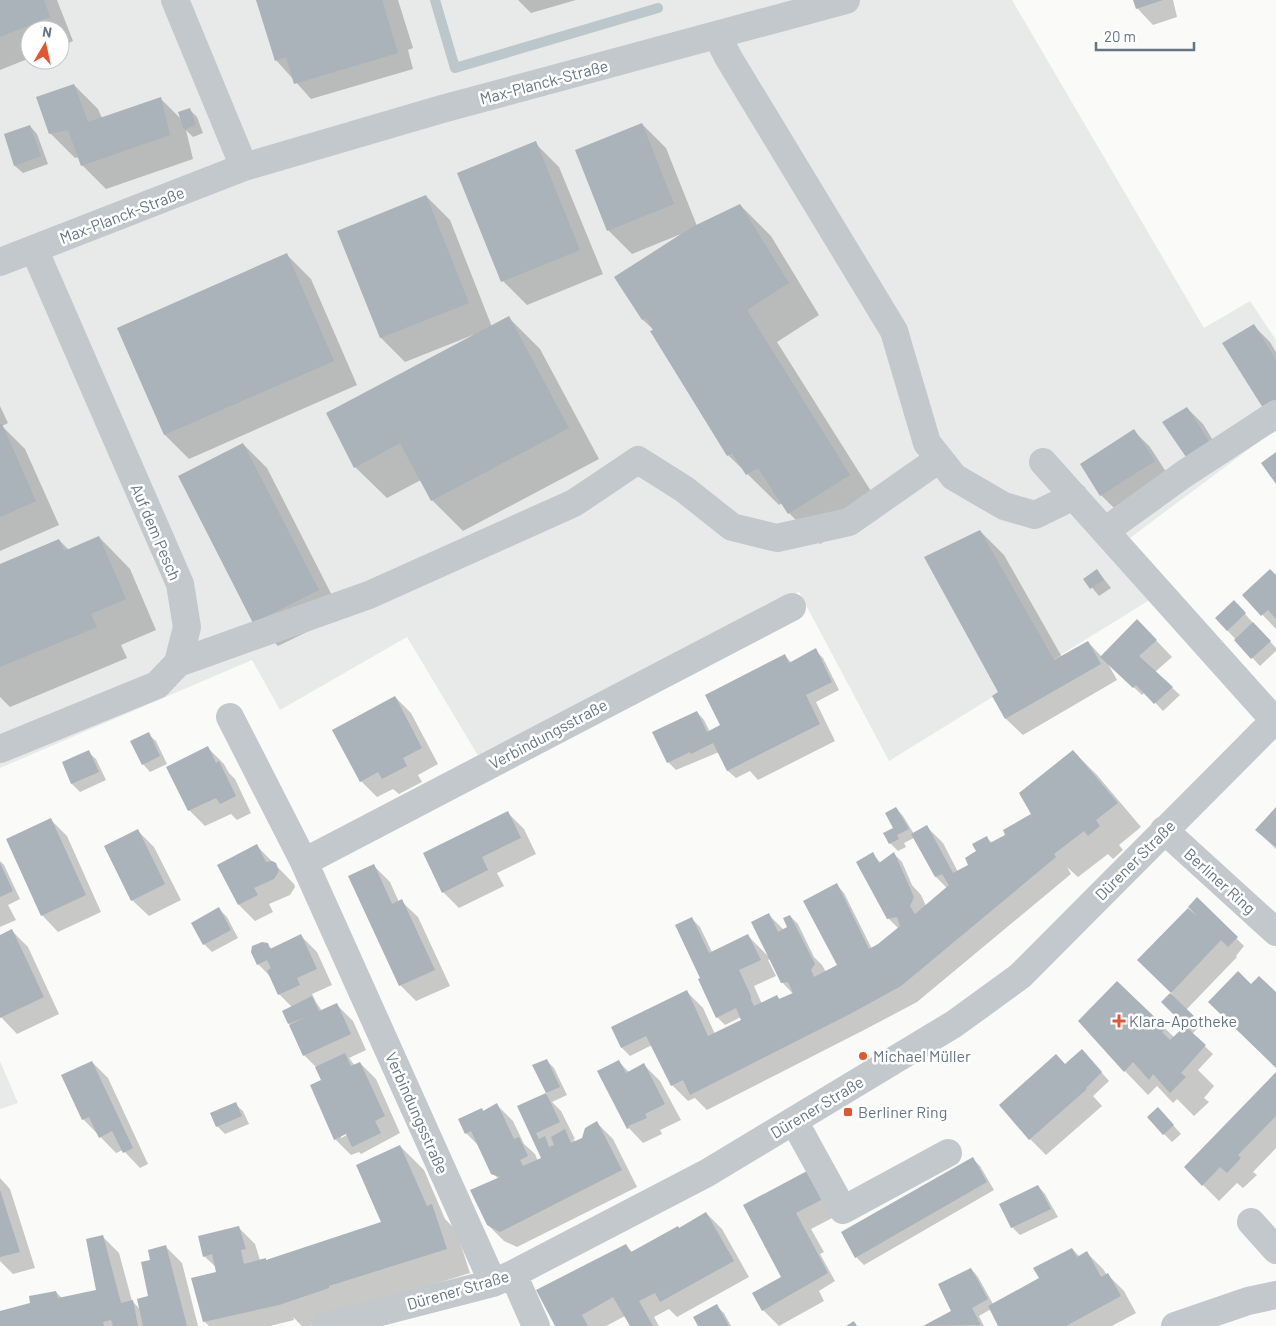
<svg xmlns="http://www.w3.org/2000/svg" width="1276" height="1326" font-family="Barlow,sans-serif">
	<style>
		.built { fill: #e8e9e9; fill-rule: evenodd }
		.shadow { fill: #0003; fill-rule: evenodd }
		.lines { fill: none; stroke-linecap: round; stroke-linejoin: round }
		.stream { stroke: #bbc7cb; stroke-width: 10 }
		.building { fill: #aab3b9 }
		.minor { stroke: #c3c8cc; stroke-width: 28 }
		.poi-dot { fill: #e4572e; stroke: #fff; stroke-width: 2 }
		.labels { text-anchor: middle; stroke-width: 5; stroke-linejoin: round; paint-order: stroke }
		.street-label { font-size: 16px; fill: #657683; stroke: #fff }
		.poi-label { font-size: 16px; fill: #657683; stroke: #fff; text-anchor: start }
	</style>
	<rect width="100%" height="100%" fill="#fafaf8"/>
	<path class="built" d="M0,0H1012L1204,328L1250,301L1276,340V429L1130,538L1169,588L889,761L799,592L480,759L407,637L280,710L252,660L0,768ZM30,30H60V60H30Z
		M0,1061L18,1103L0,1109Z"/>
	<path class="shadow" d="M0,0H57L73,41L60,47V30H30V58L0,70Z
		M257,0H398L413,48L408,50L413,69L311,99L276,60Z
		M518,0H576L531,13Z
		M1135,0H1173L1177,17L1153,25L1137,8Z
		M74,85L98,109L102,118L160,98L182,120L189,109L197,117L203,133L193,137L186,130L193,159L106,189L82,165L79,157L75,158L51,134Z
		M642,124L666,148L697,226L740,205L771,236L819,315L777,342L881,507L820,544L789,513L782,503L779,505L728,455L654,330L643,320L616,277L681,234L632,254L608,230Z
		M30,126L37,134L48,164L23,173L15,166L5,135Z
		M535,143L559,167L603,274L527,305L503,281Z
		M426,196L450,220L492,327L509,318L540,349L599,459L463,531L432,500L421,480L387,498L355,467L474,336L473,335L405,362L381,338L338,232Z
		M287,255L311,279L357,385L189,459L165,435L119,329Z
		M1254,326L1270,342L1276,352V420Z
		M0,406L8,423L2,426L25,449L59,525L0,551Z
		M1187,408L1203,424L1225,460L1203,473Z
		M1134,431L1150,447L1170,478L1117,511L1101,495Z
		M243,444L267,468L342,615L278,646L254,622Z
		M980,531L1004,555L1062,657L1088,642L1102,657L1153,637L1172,657L1155,672L1180,695L1163,711L1145,692L1142,695L1107,662L1117,680L1023,735L1006,719L994,696L1000,693Z
		M99,537L130,569L156,630L121,645L127,658L10,707L0,697V565L59,540L69,550Z
		M1097,570L1111,588L1099,596L1085,579Z
		M1276,577V629L1244,595Z
		M1234,602L1276,648V651L1260,666L1227,630Z
		M815,650L823,658L839,690L816,702L835,741L758,780L750,771L736,778L728,771L719,752L676,770L668,762L697,712L704,720L710,732L720,727L784,655L792,663Z
		M395,697L411,713L438,764L418,775L422,782L399,794L393,789L377,797L361,781Z
		M148,734L156,741L167,764L150,772L143,764Z
		M208,748L224,764L229,773L235,779L251,813L237,820L231,814L205,826L189,810Z
		M1073,751L1097,775L1141,827L1119,845L1123,850L1113,859L1108,854L1078,877L1067,867L1071,874L917,1002L866,1029L707,1110L695,1098L688,1101L672,1085L652,1045L630,1056L622,1048L613,1028L687,992L703,1008L715,1034L743,1021L741,1017L725,1025L717,1017L702,978L692,919L700,927L712,952L748,936L768,956L769,915L784,930L789,928L790,916L798,924L814,957L822,965L826,972L839,966L837,885L844,893L872,949L899,929L888,918L872,854L881,863L894,854L902,862L912,885L921,895L926,906L947,888L936,877L914,838L904,843L906,847L898,851L890,843L895,829L896,808L903,816L914,834L927,827L943,843L958,872L970,865L987,838L992,843L1007,835L1033,815ZM770,959L782,982L793,994L781,1000L777,997L762,1004L754,986L776,976L768,960Z
		M88,752L96,759L106,780L80,792L72,784L63,763Z
		M1276,808V849L1256,830Z
		M507,812L524,829L536,854L497,873L504,886L459,908L443,892Z
		M51,820L67,836L101,912L58,932L42,915Z
		M138,831L154,847L181,900L149,916L132,900L105,847Z
		M257,846L294,884L295,887L290,895L269,904L273,912L255,921L239,905Z
		M0,861L4,865L20,899L8,905L16,920L0,927Z
		M374,866L390,882L399,902L401,901L418,917L450,986L416,1001L400,985Z
		M1197,899L1244,946L1236,956L1237,957L1186,1010L1201,1025L1192,1034L1213,1054L1198,1070L1214,1086L1204,1098L1209,1102L1194,1116L1177,1099L1173,1103L1157,1086L1148,1095L1125,1071L1117,982L1175,1038L1187,1026L1162,1002L1172,993L1139,960L1212,933Z
		M219,909L227,917L238,938L212,952L204,944L193,923Z
		M12,931L28,947L59,1014L17,1034L0,1016V936Z
		M301,936L317,952L332,985L312,994L316,1002L322,1011L336,1004L353,1021L366,1050L349,1058L355,1066L360,1063L376,1079L400,1133L361,1154L359,1152L351,1155L335,1139L323,1080L318,1069L304,1055L289,1023L292,1007L279,994L271,977L258,964L267,944L272,949ZM347,1132V1135L341,1138V1135Z
		M1089,1058L1109,1081L1093,1096L1102,1106L1046,1155L1030,1139L1065,1065Z
		M546,1060L554,1068L567,1095L552,1102L561,1111L575,1139H573L576,1142L584,1139L597,1123L613,1139L637,1187L517,1247L504,1241L488,1225L499,1179L492,1173L480,1147L466,1133L482,1109L484,1112L497,1105L513,1121L524,1144L535,1154L538,1161L543,1158L519,1107L547,1094L534,1066Z
		M92,1062L108,1078L148,1164L140,1168L123,1150L116,1153L83,1119Z
		M619,1062L629,1072L644,1065L660,1081L681,1120L660,1130L662,1134L643,1143L627,1126Z
		M1276,1074V1148L1253,1172L1257,1175L1243,1188L1237,1183L1219,1201L1185,1167Z
		M235,1104L243,1111L249,1124L225,1134L217,1126Z
		M1166,1117L1181,1134L1172,1142L1148,1118Z
		M400,1146L424,1170L445,1219L456,1230L470,1273L352,1310V1312L310,1326H302L293,1317L294,1320L270,1326H209L204,1321L218,1273L217,1268L204,1256L239,1228L255,1244L260,1260L265,1259L267,1261L383,1223Z
		M972,1158L980,1166L994,1190L864,1265L856,1257Z
		M807,1172L838,1215L811,1229L824,1252L820,1254L835,1281L819,1291L824,1301L779,1326L763,1310L783,1278L745,1205Z
		M0,1178L10,1189L35,1268L13,1274L0,1261Z
		M1038,1186L1045,1194L1058,1217L1020,1235L1012,1227Z
		M706,1213L722,1229L749,1277L677,1317L669,1309L654,1317L659,1326H631L625,1316L606,1326H556L626,1246L632,1252L679,1229Z
		M103,1237L119,1253L132,1301L141,1310L150,1297L152,1261L166,1247L182,1263L198,1326H0V1312L31,1304L56,1292L62,1298L99,1294Z
		M1072,1249L1080,1257L1087,1253L1103,1269L1107,1275H1108L1124,1291L1136,1313L1112,1326H1000L991,1309L979,1316L984,1326H925L953,1311L971,1269L978,1277L993,1304L1040,1279Z
		M716,1306L724,1313L731,1326H700Z"/>
	<g class="lines">
		<path class="stream" d="M435,0L455,68L658,8"/>
	</g>
	<path class="building" d="M0,0H44L50,17L0,37Z
		M256,0H382L398,53L294,84L286,57L275,61Z
		M1133,0H1163L1136,9Z
		M74,84L88,122L161,97L170,135L81,166L68,130L49,134L36,97Z
		M190,108L196,125L184,130L178,112Z
		M642,123L674,204L607,231L575,150Z
		M30,125L41,156L14,166L4,134Z
		M536,141L580,250L501,282L457,173Z
		M426,195L469,303L380,338L337,231Z
		M740,204L789,283L747,310L850,475L788,514L758,468L746,475L732,453L727,456L650,331L653,330L646,318L642,320L614,277L694,226Z
		M287,253L334,361L164,435L117,328Z
		M509,316L569,428L431,501L400,443L354,468L326,413Z
		M1254,324L1276,360V400L1263,408L1222,343Z
		M1187,407L1210,443L1186,457L1162,422Z
		M0,424H2L36,501L0,517Z
		M1134,429L1155,461L1100,496L1080,464Z
		M243,443L319,590L253,623L178,476Z
		M1276,452V484L1261,463Z
		M980,530L1054,660L1088,641L1101,664L1005,719L992,696L998,692L924,557Z
		M99,536L126,599L91,614L97,627L0,667V564L59,539L64,551Z
		M1097,569L1104,580L1090,589L1083,579Z
		M1270,569L1276,575V619L1268,610L1261,616L1242,595Z
		M1234,600L1246,613L1227,631L1215,618Z
		M1137,619L1157,640L1139,656L1173,687L1154,704L1136,685L1133,688L1100,657Z
		M1253,622L1271,641L1251,659L1234,640Z
		M816,648L832,682L806,695L820,724L727,771L713,743L691,754L690,752L667,763L652,732L697,711L707,732L720,725L705,695L785,654L789,663Z
		M395,696L422,748L403,758L407,766L382,779L378,772L360,782L332,730Z
		M149,732L160,756L142,765L130,741Z
		M208,746L216,763L219,761L236,796L220,804L216,798L188,811L166,767Z
		M89,750L99,772L71,784L62,762Z
		M1073,750L1118,803L1096,820L1100,826L1088,836L1084,831L1054,854L1056,857L901,986L850,1014L690,1095L683,1080L671,1086L646,1036L621,1048L611,1027L687,990L708,1036L741,1020L736,1008L716,1018L698,979L700,978L675,925L692,917L709,953L748,934L761,960L739,970L751,996V1000L754,1006L777,995L779,999L793,993L788,982L781,983L751,922L769,913L778,932L787,927L783,918L790,915L815,964L811,970L814,977L837,965L803,901L837,883L869,949L878,944L900,926L897,917L887,919L856,862L873,852L879,863L894,852L914,897L910,906L915,914L949,885L942,874L935,877L911,834L927,825L953,873L968,865L965,858L976,851L972,844L987,836L990,843L1005,835L1003,830L1031,814L1019,793Z
		M896,807L909,829L897,835L899,839L889,844L883,833L893,828L885,813Z
		M1276,807V847L1255,830Z
		M508,811L521,838L482,857L488,870L442,893L423,853Z
		M51,818L86,895L41,916L6,839Z
		M138,829L165,884L131,901L104,846Z
		M257,844L266,862L272,861L276,863L279,871L274,879L254,888L258,895L238,905L217,865Z
		M0,863L13,891L0,897Z
		M374,864L392,904L402,899L435,970L399,986L348,876Z
		M1197,897L1238,937L1228,947L1221,940L1171,993L1137,960L1188,908L1197,916L1188,907Z
		M219,907L231,930L203,945L191,923Z
		M12,929L44,997L0,1018V935Z
		M301,934L317,969L297,978L300,985L278,995L267,971L271,968L267,960L257,965L251,952L252,946L262,942L268,943L270,949Z
		M1238,971L1251,984L1259,976L1276,992V1068L1208,1002Z
		M1117,981L1166,1028L1162,1032L1170,1040L1185,1026L1206,1045L1181,1073L1186,1077L1170,1093L1153,1074L1149,1080L1133,1062L1124,1072L1078,1021Z
		M1170,993L1194,1016L1185,1026L1161,1002Z
		M312,996L319,1011L337,1003L351,1034L303,1056L289,1025L306,1017L288,1024L282,1011Z
		M1082,1049L1102,1072L1086,1088L1087,1089L1029,1140L999,1105L1056,1054L1065,1064Z
		M345,1053L351,1066L360,1062L385,1116L375,1121L381,1133L352,1147L346,1134L334,1140L310,1085L321,1080L315,1067Z
		M547,1059L560,1087L546,1093L532,1065Z
		M619,1060L626,1073L644,1063L665,1104L645,1114L647,1118L628,1126L629,1128L627,1129L597,1071Z
		M92,1061L133,1148L123,1153L112,1131L99,1138L89,1117L82,1120L61,1075Z
		M1276,1072V1116L1238,1155L1241,1158L1227,1173L1220,1167L1202,1186L1184,1167Z
		M546,1093L560,1122L536,1133L539,1139L545,1136L549,1147L554,1145L551,1137L565,1129L571,1143L582,1138L585,1128L597,1121L622,1170L500,1232L487,1225L470,1190L500,1177L491,1174L471,1131L465,1134L458,1119L482,1108L483,1111L497,1103L514,1139L519,1137L528,1156L520,1160L523,1166L541,1158L517,1106Z
		M236,1102L242,1116L216,1127L210,1113Z
		M1158,1107L1174,1125L1163,1135L1147,1117Z
		M400,1145L427,1206L432,1204L447,1249L329,1286V1288L279,1305L203,1322L191,1278L216,1272L212,1254L203,1257L198,1236L239,1226L246,1249L241,1250L244,1264L266,1258V1260L381,1222L356,1165Z
		M973,1157L987,1182L855,1258L841,1232Z
		M807,1171L823,1199L796,1213L828,1273L762,1311L752,1293L781,1277L743,1205Z
		M1038,1185L1051,1209L1011,1228L999,1204Z
		M0,1190L20,1252L0,1257Z
		M706,1212L734,1261L660,1302L655,1293L639,1301L653,1326H630L613,1297L582,1315L588,1326H555L536,1290L626,1244L631,1252L678,1226L679,1228Z
		M103,1235L121,1303L133,1300L138,1326H113L111,1320L103,1322L104,1326H0V1311L30,1303L29,1296L56,1291L58,1298L96,1290L86,1239Z
		M166,1245L187,1326H143L137,1299L148,1296L141,1262L150,1260L148,1250Z
		M1072,1248L1077,1257L1087,1251L1101,1277L1108,1273L1121,1296L1066,1326H998L988,1306L1039,1278L1033,1268Z
		M971,1268L988,1299L972,1308L981,1325L923,1326L951,1311L938,1284Z
		M717,1304L729,1326H698L693,1317Z
		M854,1321L857,1326H846Z"/>
	<g class="lines">
		<path class="minor" d="M175,0L244,167
			M717,35L728,57L894,331L927,443L954,477L1004,506L1035,515L1074,496
			M0,262L244,167L442,109L846,0
			M1043,462L1274,720
			M1105,531L1184,474L1276,414
			M178,663L369,595L574,503L638,460L684,489L732,527L777,538L849,522L939,459
			M230,717L304,862L493,1283
			M0,749L157,685L178,663L187,627L180,584L34,249
			M1164,830L1276,932
			M304,862L792,607
			M794,1121L843,1210L948,1153
			M1251,1222L1276,1250
			M513,1274L536,1326
			M326,1326L493,1283L513,1274L707,1173L954,1024L1020,976L1276,719
			M1175,1326L1248,1301L1276,1295"/>
	</g>
	<g class="poi-dot">
		<path d="M1116.5 1013.5h5v5h5v5h-5v5h-5v-5h-5v-5h5z"/>
		<circle cx="863" cy="1056" r="5"/>
		<rect x="843" y="1107" width="10" height="10" rx="2.5"/>
	</g>
	<g class="labels">
		<g class="street-label">
			<text transform="translate(544 82) rotate(-15)" y="6">Max-Planck-Straße</text>
			<text transform="translate(122 215) rotate(-21)" y="6">Max-Planck-Straße</text>
			<text transform="translate(156 532) rotate(67)" y="6">Auf dem Pesch</text>
			<text transform="translate(548 734) rotate(-28)" y="6">Verbindungsstraße</text>
			<text transform="translate(1135 860) rotate(-45)" y="6">Dürener Straße</text>
			<text transform="translate(1220 881) rotate(42)" y="6">Berliner Ring</text>
			<text transform="translate(817 1107) rotate(-31)" y="6">Dürener Straße</text>
			<text transform="translate(417 1113) rotate(66)" y="6">Verbindungsstraße</text>
			<text transform="translate(458 1290) rotate(-16)" y="6">Dürener Straße</text>
		</g>
		<g class="poi-label">
			<text x="1129" y="1027">Klara-Apotheke</text>
			<text x="873" y="1062">Michael Müller</text>
			<text x="858" y="1118">Berliner Ring</text>
		</g>
	</g>
	<g transform="translate(45 45) rotate(9)"><circle r="24" fill="#ffffff" stroke="#c1c8cd"/>
	<path d="M0-4L9 19L0 12L-9 19Z" fill="#e4572e"/>
	<text y="-8" font-size="14" font-weight="bold" text-anchor="middle" fill="#657683">N</text>
	</g>
	<path d="M1096 42v8h98v-8" fill="none" stroke="#657683" stroke-width="2.5"/>
	<text x="1104" y="42" font-size="15" fill="#657683" stroke="#ffffff" stroke-width="4" paint-order="stroke">20 m</text>
</svg>
